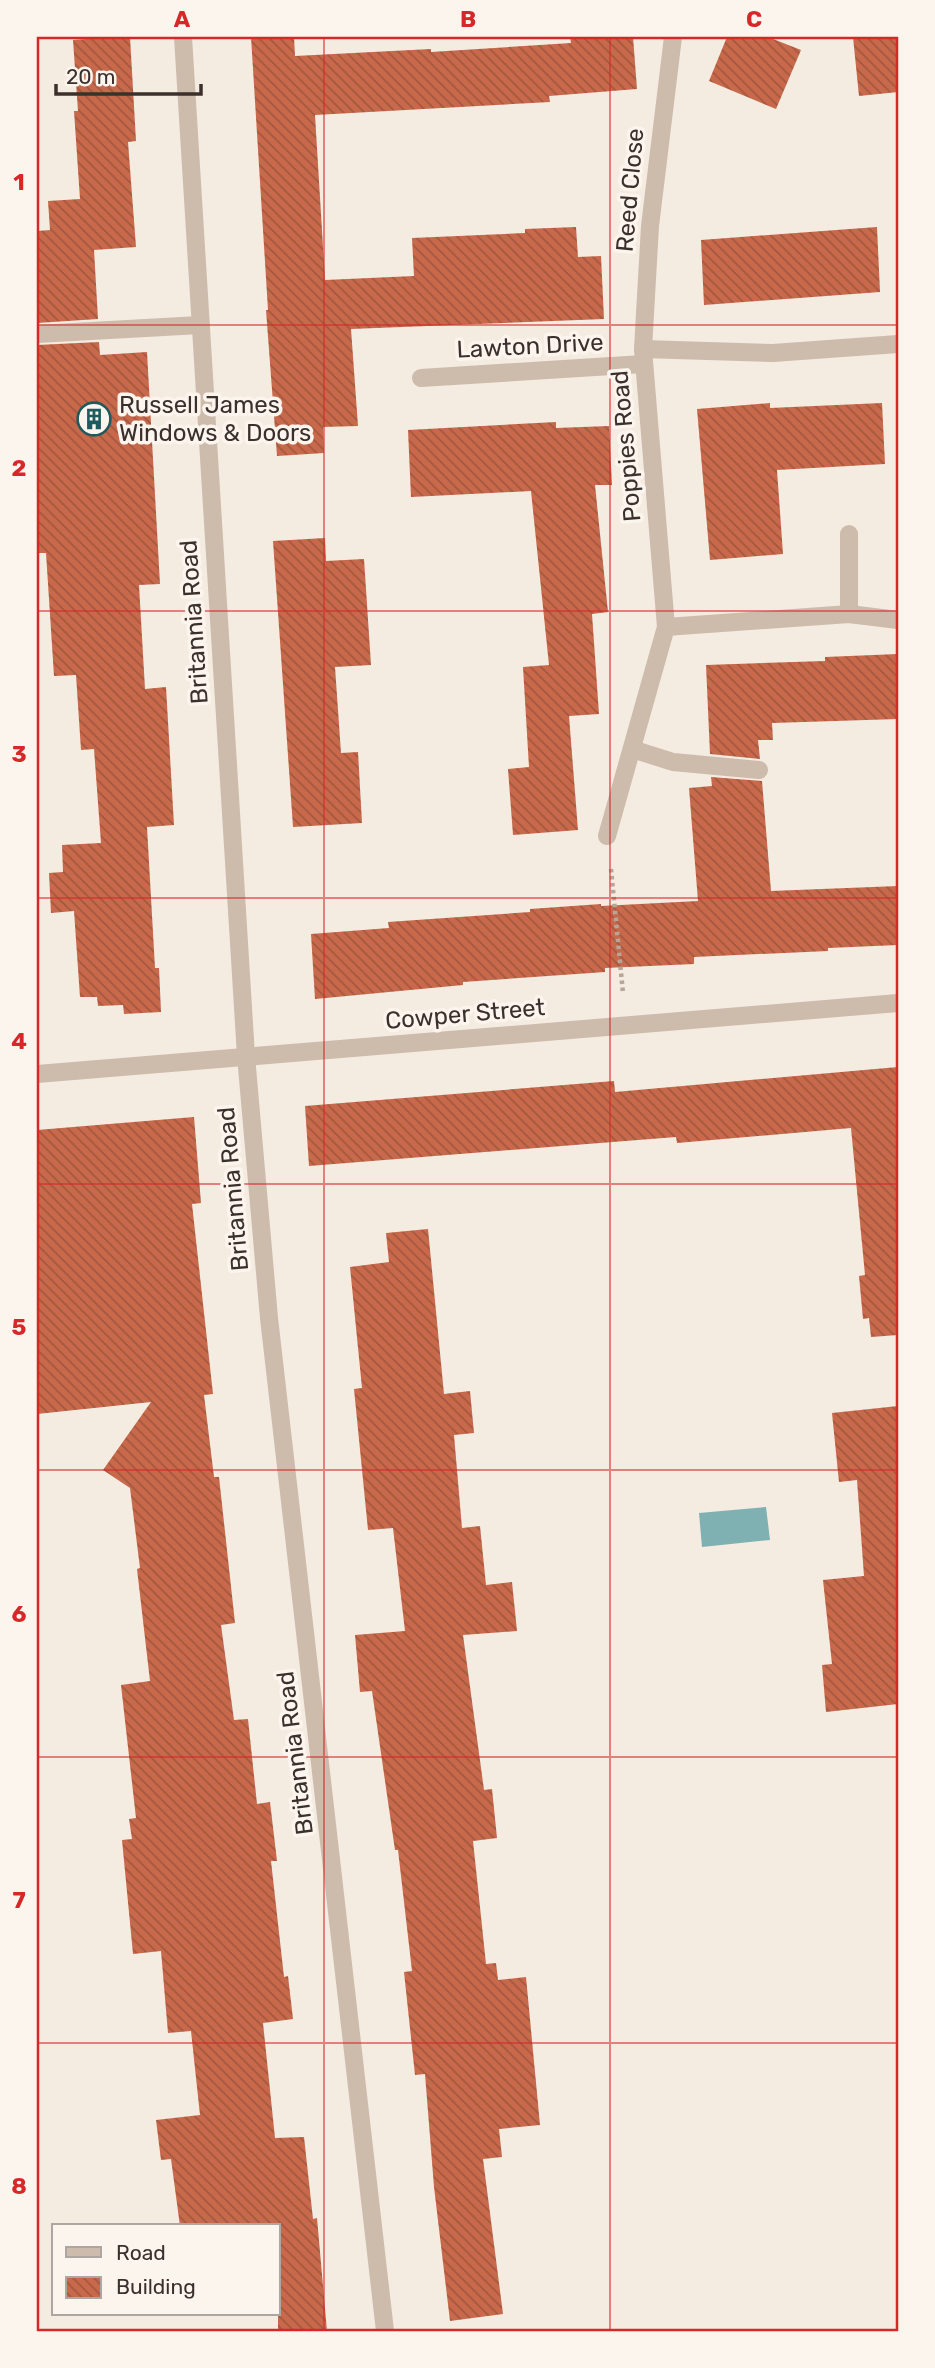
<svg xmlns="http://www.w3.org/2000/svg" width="935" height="2368" font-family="Rubik,sans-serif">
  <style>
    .water { fill: #7fb0b2 }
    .building { fill: url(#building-back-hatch) }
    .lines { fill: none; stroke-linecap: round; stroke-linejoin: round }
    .path { stroke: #b9a596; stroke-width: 4.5; stroke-dasharray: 3.5 3.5; stroke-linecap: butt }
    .minor { stroke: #cdbbac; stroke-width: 18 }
    .grid { fill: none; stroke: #d62828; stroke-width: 2; stroke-opacity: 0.55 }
    .labels { text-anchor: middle; stroke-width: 7; stroke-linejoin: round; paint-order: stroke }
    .street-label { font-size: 24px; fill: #3b302b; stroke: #fbf5ee }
    .poi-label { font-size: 24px; fill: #3b302b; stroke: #fbf5ee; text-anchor: start }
    .neatline { fill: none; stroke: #d62828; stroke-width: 2.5 }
    .grid-label { font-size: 23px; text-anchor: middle; font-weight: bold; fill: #d62828 }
  </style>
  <defs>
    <pattern id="building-back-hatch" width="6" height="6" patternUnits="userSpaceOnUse" patternTransform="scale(1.75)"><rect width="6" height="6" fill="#c8694b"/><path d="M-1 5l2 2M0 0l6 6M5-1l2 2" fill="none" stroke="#a4573f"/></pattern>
  </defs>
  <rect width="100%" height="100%" fill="#f4ebe1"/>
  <polygon class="water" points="766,1507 770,1540 702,1547 699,1513"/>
  <g class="building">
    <polygon points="86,37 130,37 136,141 128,142 136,247 94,250 98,319 37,323 37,231 50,230 48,201 80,199 74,111 78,111 73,40 86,39"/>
    <polygon points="251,37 294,37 295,56 431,49 431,52 571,43 570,37 633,37 637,89 549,96 550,102 315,115 325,280 414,276 412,238 525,233 525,229 576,227 578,257 601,256 604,319 351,329 358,426 323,427 324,453 277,456 266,310 268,310"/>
    <polygon points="727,37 768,37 801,50 776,109 709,81"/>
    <polygon points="853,37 898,37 898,92 859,96"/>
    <polygon points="877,227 880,292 704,305 701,240"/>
    <polygon points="99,342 100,355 147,352 160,584 139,585 145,689 166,687 174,825 147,827 155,968 159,968 161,1012 124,1014 123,1005 98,1006 97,997 80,997 74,911 51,913 49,873 63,872 62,845 101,843 94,749 81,750 76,675 54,676 46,553 37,553 37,345"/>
    <polygon points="770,403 770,408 882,403 885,464 777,470 783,554 710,560 697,409"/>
    <polygon points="556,422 556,428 609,426 612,485 595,485 608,612 592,614 599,714 569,716 578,830 513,835 508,769 529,767 523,667 549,665 531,491 411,497 408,430"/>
    <polygon points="325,538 326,561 364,559 371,665 335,667 341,753 358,752 362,823 293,827 273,541"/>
    <polygon points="898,654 898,719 772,723 773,740 758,740 760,759 710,754 706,665 825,661 825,657"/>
    <polygon points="711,777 762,781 771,891 898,886 898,945 828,948 828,951 694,957 694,964 605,968 605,972 463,982 463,985 315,999 311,934 389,928 388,922 530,912 530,909 601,904 601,906 698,901 689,788 712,786"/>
    <polygon points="898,1067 898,1335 871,1337 869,1318 863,1319 859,1276 865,1275 851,1128 677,1143 676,1137 309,1166 305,1106 614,1081 615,1092"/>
    <polygon points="194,1117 201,1203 192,1204 213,1394 204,1395 214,1477 219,1477 235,1623 221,1625 234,1720 248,1719 257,1804 270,1802 277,1861 271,1861 284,1977 288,1976 293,2019 263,2023 275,2138 304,2137 313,2219 317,2218 327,2331 278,2331 278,2226 180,2226 171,2159 161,2160 156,2120 200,2115 191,2031 168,2033 161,1951 133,1954 122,1840 132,1839 129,1819 136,1818 121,1685 150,1681 137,1569 140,1568 130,1488 103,1470 151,1402 37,1414 37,1130"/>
    <polygon points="428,1229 444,1394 470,1391 474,1433 454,1435 462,1528 480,1526 486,1585 512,1582 517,1631 463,1635 484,1790 492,1789 497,1838 473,1841 486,1964 496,1963 498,1980 526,1977 540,2125 499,2129 502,2157 483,2159 503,2314 450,2321 434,2187 425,2074 415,2075 404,1972 412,1971 398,1850 395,1850 372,1691 360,1692 355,1635 405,1631 393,1528 368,1530 354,1389 362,1388 350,1267 389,1262 386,1233"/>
    <polygon points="898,1406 898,1704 826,1712 822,1665 832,1664 823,1580 864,1576 857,1480 839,1482 832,1413"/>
  </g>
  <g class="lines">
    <polyline class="path" points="611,869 623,993"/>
    <g class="minor">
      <polyline points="183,37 246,1056 269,1318 385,2331"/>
      <polyline points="37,334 200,325"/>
      <polyline points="643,349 773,353 898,344"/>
      <polyline points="421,378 643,364"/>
      <polyline points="849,534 849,614"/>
      <polyline points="666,627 849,614 898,620"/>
      <polyline points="632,749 673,762 759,770"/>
      <polyline points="607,836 666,627 643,349 650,226 673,37"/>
      <polyline points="37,1074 898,1003"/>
    </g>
  </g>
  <path class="grid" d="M324,37V2331M610,37V2331M37,325H898M37,611H898M37,898H898M37,1184H898M37,1470H898M37,1757H898M37,2043H898"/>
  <defs>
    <symbol id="building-ring" viewBox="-11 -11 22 22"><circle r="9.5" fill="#fbf5ee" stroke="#1f5a5e" stroke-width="1.5"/><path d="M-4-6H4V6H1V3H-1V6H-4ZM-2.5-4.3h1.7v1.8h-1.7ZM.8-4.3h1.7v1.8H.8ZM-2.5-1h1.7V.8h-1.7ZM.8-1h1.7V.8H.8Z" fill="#1f5a5e"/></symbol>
  </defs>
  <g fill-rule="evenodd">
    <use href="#building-ring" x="75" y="400" width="38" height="38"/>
  </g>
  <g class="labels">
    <g class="street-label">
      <text transform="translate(630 190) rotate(-85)" y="8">Reed Close</text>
      <text transform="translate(530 346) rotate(-3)" y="8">Lawton Drive</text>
      <text transform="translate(626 446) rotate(-95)" y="8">Poppies Road</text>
      <text transform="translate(194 622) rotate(-94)" y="8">Britannia Road</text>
      <text transform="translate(465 1014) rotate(-5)" y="8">Cowper Street</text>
      <text transform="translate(233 1189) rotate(-95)" y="8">Britannia Road</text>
      <text transform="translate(295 1753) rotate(-97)" y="8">Britannia Road</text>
    </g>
    <g class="poi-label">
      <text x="119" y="413">Russell James<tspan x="119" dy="28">Windows &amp; Doors</tspan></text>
    </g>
  </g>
  <rect width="935" height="2368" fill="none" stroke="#fbf5ee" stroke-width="77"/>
  <rect x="52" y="2224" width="228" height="91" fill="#fbf5ee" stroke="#aea6a0" stroke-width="2"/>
  <rect x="66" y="2247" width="35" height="10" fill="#cdbbac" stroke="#aea6a0" stroke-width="2"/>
  <text x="116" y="2260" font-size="21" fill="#3b302b">Road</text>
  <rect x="66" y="2277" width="35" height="21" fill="url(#building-back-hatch)" stroke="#aea6a0" stroke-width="2"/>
  <text x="116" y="2294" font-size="21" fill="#3b302b">Building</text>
  <path d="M56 84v10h145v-10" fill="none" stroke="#3b302b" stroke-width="3.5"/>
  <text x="66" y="84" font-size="21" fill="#3b302b" stroke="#fbf5ee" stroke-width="5" paint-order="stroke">20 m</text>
  <rect x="38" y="38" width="859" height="2292" class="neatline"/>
  <g class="grid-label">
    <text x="182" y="27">A</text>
    <text x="468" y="27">B</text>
    <text x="754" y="27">C</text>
    <text x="19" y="190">1</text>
    <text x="19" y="476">2</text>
    <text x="19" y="762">3</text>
    <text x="19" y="1049">4</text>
    <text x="19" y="1335">5</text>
    <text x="19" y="1622">6</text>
    <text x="19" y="1908">7</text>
    <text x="19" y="2194">8</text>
  </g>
</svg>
